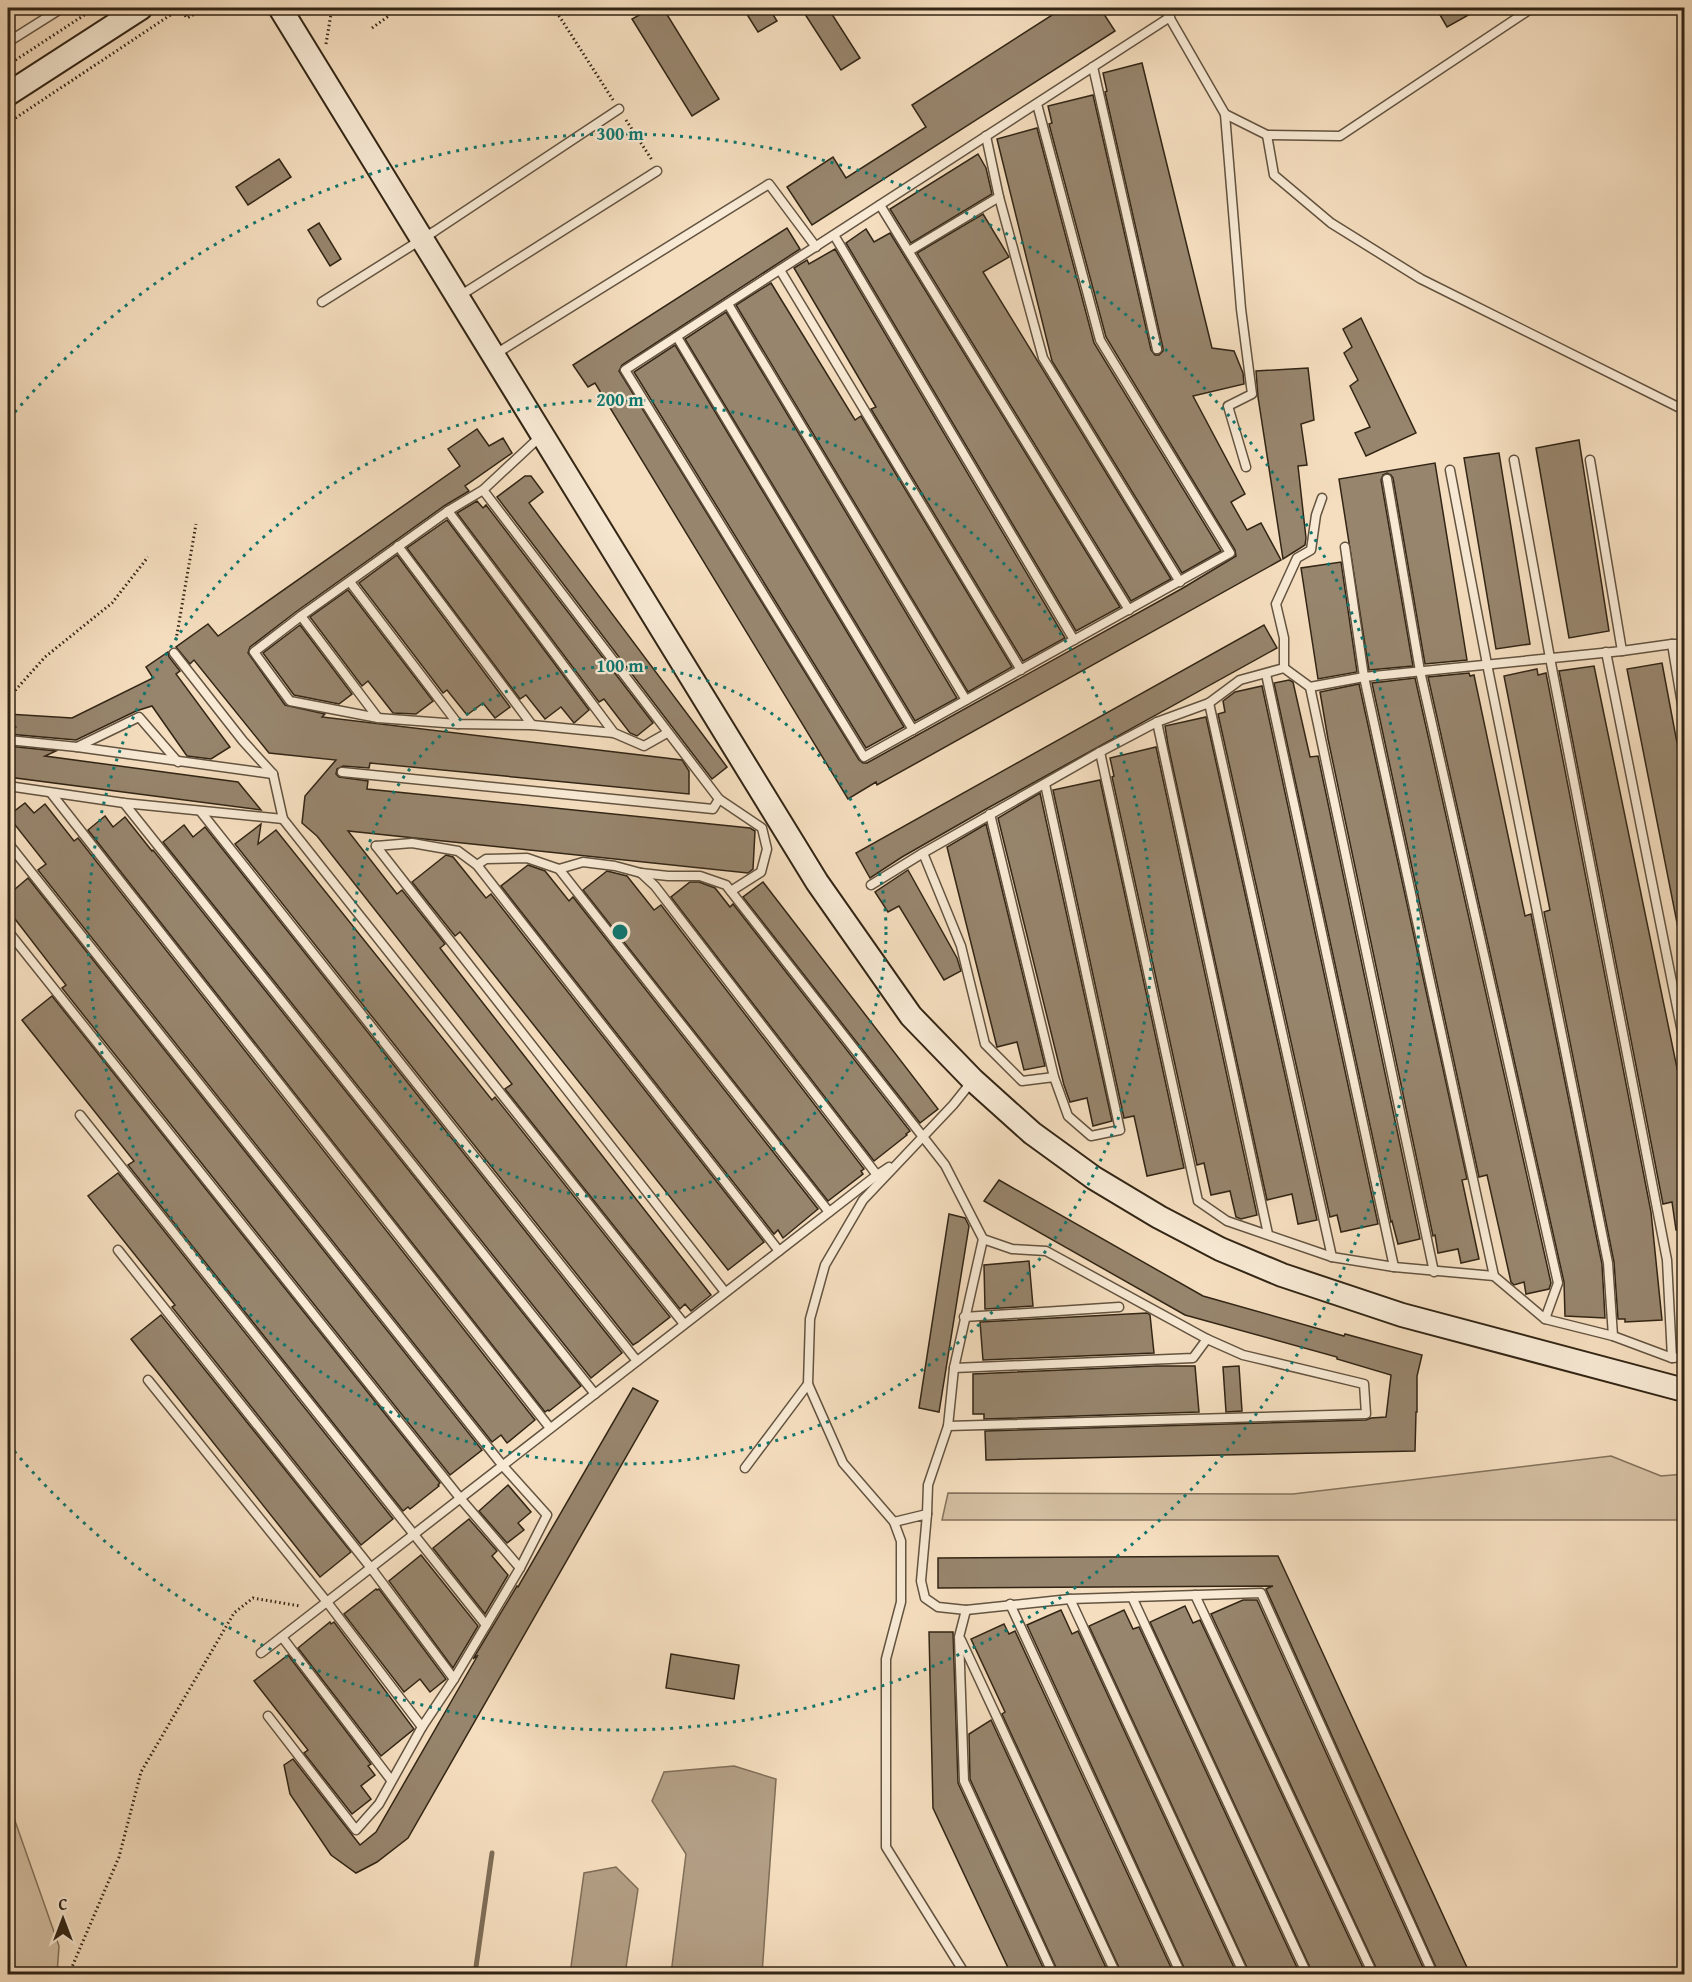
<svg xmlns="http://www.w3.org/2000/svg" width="1692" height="1982" font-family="'Gentium Book Plus',serif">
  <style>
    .green { fill: #d4bfa2; stroke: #83725c; stroke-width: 1.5 }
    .water { fill: #b39f85; stroke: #7f6e58; stroke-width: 1.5 }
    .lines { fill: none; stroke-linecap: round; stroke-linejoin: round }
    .stream { stroke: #7f6e58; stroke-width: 5 }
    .building { fill: #97856d; stroke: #322515; stroke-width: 1.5 }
    .lane-casing { stroke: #635340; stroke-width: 11 }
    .secondary-casing { stroke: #322515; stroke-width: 26 }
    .path { stroke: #322515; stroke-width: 3; stroke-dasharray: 1.5 3; stroke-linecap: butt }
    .lane { stroke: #f8ead5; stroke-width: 8 }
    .secondary { stroke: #f8ead5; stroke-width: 22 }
    .ring { fill: none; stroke: #0f766e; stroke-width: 3; stroke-dasharray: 3 6 }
    .centre { fill: #0f766e; stroke: #f8ead5; stroke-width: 3 }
    .ring-label { font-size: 18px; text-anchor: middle; font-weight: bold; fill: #0f766e; stroke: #f8ead5; stroke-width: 4.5; stroke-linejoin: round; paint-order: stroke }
  </style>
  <rect width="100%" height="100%" fill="#f5debf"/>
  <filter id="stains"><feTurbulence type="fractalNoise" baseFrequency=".00333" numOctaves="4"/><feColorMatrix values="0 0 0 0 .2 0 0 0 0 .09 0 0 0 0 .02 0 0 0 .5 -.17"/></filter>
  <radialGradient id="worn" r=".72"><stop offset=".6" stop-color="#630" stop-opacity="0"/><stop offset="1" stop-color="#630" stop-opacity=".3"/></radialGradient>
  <g class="green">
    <polygon points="1611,1456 1661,1476 1684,1474 1684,1520 942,1520 948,1493 1293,1494"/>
    <polygon points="8,1801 59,1946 57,1974 8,1974"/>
  </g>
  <g class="water">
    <polygon points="734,1766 776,1779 762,1974 671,1974 686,1854 652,1801 664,1772"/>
    <polygon points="616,1867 638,1889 625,1974 570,1974 584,1873"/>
  </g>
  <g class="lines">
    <polyline class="stream" points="475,1974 492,1853"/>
  </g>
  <g class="building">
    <polygon points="652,8 663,8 719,99 692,116 632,19"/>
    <polygon points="743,8 769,8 777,21 758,32"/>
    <polygon points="801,8 828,8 860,58 841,70"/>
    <polygon points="1063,8 1100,8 1115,31 812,225 787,187 833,157 846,178 926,127 912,105"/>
    <polygon points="1436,8 1481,8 1447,27"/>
    <polygon points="1142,63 1212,348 1234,351 1243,373 1244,384 1193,396 1245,494 1231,502 1247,530 1261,523 1281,560 877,785 876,782 848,799 595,383 588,387 573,365 787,228 800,249 622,365 619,371 859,760 863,763 867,763 1183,588 1236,556 1235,550 1106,337 1049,124 1052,123 1048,106 1093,95 1151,350 1155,355 1159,355 1163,351 1163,348 1105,92 1107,91 1103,73"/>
    <polygon points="1037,128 1094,343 1221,551 1182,573 1052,361 997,139"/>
    <polygon points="978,154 986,168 992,194 911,243 890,209"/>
    <polygon points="279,159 291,177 248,205 236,187"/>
    <polygon points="983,214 1009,257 983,272 1171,579 1131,601 917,253"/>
    <polygon points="319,223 341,259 330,266 308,230"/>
    <polygon points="866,229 874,242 890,233 1120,607 1076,631 846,243"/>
    <polygon points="835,249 1065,638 1023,661 871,409 876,407 794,268 807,260 809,264"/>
    <polygon points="771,283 855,420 861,416 1012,667 968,692 736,305"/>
    <polygon points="726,312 957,698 915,721 685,339"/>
    <polygon points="1361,318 1416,433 1366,456 1355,433 1370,427 1350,386 1358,380 1344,353 1352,347 1343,329"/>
    <polygon points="675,345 904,727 866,748 634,372"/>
    <polygon points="1308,368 1314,420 1301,424 1307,465 1298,466 1306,538 1305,545 1283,559 1258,397 1256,371"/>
    <polygon points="477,429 489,446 503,438 512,453 465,486 469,491 444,506 297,611 250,647 248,653 285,705 325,714 322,717 682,760 689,771 689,794 370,763 369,768 343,766 337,769 336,774 339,777 368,781 367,789 750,828 755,831 753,869 748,873 348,831 397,894 402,890 445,944 440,948 711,1295 691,1311 685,1304 680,1309 505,1089 512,1084 317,836 302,823 305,796 336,760 269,753 194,660 190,664 176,647 208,624 218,636 460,466 448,449"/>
    <polygon points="1579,440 1609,631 1569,638 1536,448"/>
    <polygon points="1499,453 1530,644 1496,649 1464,458"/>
    <polygon points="1435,463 1467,660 1425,664 1393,478 1391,475 1387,473 1383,475 1381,480 1413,666 1369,670 1339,479"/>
    <polygon points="525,476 531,476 543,492 529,503 727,767 712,779 497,497"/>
    <polygon points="477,501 483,508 486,505 653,723 637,736 630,733 604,699 599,702 457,513"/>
    <polygon points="447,520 589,710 574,723 561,707 545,719 526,695 520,699 407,548"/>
    <polygon points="397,555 510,707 495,718 483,703 467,715 447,690 443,693 359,583"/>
    <polygon points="1341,562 1357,672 1318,679 1301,568"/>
    <polygon points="348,590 433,701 416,714 393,713 368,681 362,686 310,617"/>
    <polygon points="300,625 352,694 339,704 294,695 263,653"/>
    <polygon points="1264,625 1277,648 986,809 902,857 870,878 856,853"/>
    <polygon points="168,652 169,657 180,671 176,674 230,747 211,759 187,756 152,706 136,711 76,740 8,734 8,714 72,718 153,678 146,667"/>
    <polygon points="1662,663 1684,780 1684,927 1678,928 1627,669"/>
    <polygon points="1594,666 1684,1102 1684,1229 1676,1230 1672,1202 1663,1204 1559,671"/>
    <polygon points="1537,669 1538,675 1546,673 1651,1212 1662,1320 1625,1322 1625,1319 1618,1319 1614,1262 1544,912 1550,910 1504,676"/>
    <polygon points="1469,673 1470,676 1474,675 1525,916 1531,914 1602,1264 1605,1318 1565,1316 1564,1282 1428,677"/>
    <polygon points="1415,678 1551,1283 1549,1289 1526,1294 1524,1282 1514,1285 1511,1282 1487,1175 1479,1177 1372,683"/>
    <polygon points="1289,680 1293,682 1310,757 1318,756 1420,1239 1398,1244 1392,1221 1391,1222 1274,683"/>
    <polygon points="1359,684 1467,1179 1462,1180 1479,1259 1461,1263 1458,1249 1438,1253 1435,1235 1433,1236 1328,739 1320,692"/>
    <polygon points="1262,686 1378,1224 1341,1232 1337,1215 1330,1217 1218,714 1225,712 1223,701 1235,692"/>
    <polygon points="1206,717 1317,1220 1298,1224 1292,1194 1267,1200 1168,745 1165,726"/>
    <polygon points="8,746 56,751 45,756 238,782 261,810 8,777"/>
    <polygon points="1156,747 1257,1215 1241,1219 1236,1217 1230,1191 1211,1195 1204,1163 1197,1165 1112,777 1114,776 1110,758"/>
    <polygon points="1100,780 1184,1168 1147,1176 1134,1116 1124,1118 1053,790"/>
    <polygon points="1040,793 1112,1121 1093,1126 1087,1098 1070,1102 1064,1085 998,818"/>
    <polygon points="25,803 34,813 45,804 74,841 78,838 535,1420 507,1443 501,1435 492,1442 38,870 46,864 8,816"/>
    <polygon points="105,816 113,827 125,817 152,851 153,850 581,1386 549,1411 548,1410 545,1412 88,830"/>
    <polygon points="261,824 258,844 276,830 492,1100 495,1097 670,1317 638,1342 633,1345 235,844"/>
    <polygon points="986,824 1045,1066 1024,1070 1017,1042 997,1047 947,847"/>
    <polygon points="184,825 193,837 205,827 622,1353 591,1378 163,842"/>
    <polygon points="446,855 453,857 486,898 491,894 764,1242 728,1270 460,932 455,936 412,882"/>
    <polygon points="528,865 545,871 569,901 573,897 818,1209 783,1238 778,1230 774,1234 501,886"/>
    <polygon points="908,870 957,958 961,971 944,980 899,906 888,912 875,892"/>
    <polygon points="607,871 627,876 654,910 661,905 864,1169 861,1171 863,1174 828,1201 583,890"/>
    <polygon points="28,878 482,1450 450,1475 62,988 66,985 8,910 8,895"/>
    <polygon points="690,882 699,882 715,888 730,907 733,904 910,1131 906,1134 907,1135 874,1161 671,897"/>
    <polygon points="763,882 938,1109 920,1123 743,897"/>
    <polygon points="52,996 440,1483 438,1485 439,1486 410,1509 408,1507 403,1511 128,1165 134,1161 22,1020"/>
    <polygon points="118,1173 393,1519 361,1545 172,1307 175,1305 88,1196"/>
    <polygon points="999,1180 1203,1296 1344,1336 1345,1334 1422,1355 1417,1376 1417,1412 1416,1412 1415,1451 986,1460 985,1431 1366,1420 1371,1418 1386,1417 1391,1375 1337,1359 1337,1357 1185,1315 984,1201"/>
    <polygon points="949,1214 965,1218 969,1226 939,1412 919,1408"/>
    <polygon points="1029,1261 1033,1306 985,1309 984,1265"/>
    <polygon points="1147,1313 1150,1315 1154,1353 983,1360 980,1322"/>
    <polygon points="161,1315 351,1552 320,1577 131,1339"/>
    <polygon points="1156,1366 1195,1366 1199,1412 984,1419 984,1414 973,1414 973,1374"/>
    <polygon points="1239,1366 1242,1411 1226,1412 1223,1367"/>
    <polygon points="633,1388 658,1401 408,1838 377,1862 356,1873 331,1855 290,1794 284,1765 293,1759 360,1845 376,1832 478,1655 473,1659 517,1586 518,1587"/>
    <polygon points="508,1485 531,1512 518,1523 524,1530 507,1543 479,1511"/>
    <polygon points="469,1519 497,1551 492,1556 508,1575 485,1614 433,1548"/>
    <polygon points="421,1555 478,1626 453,1668 389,1581"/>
    <polygon points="1278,1556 1292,1586 1470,1974 1439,1974 1266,1589 1273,1586 938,1588 938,1558"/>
    <polygon points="376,1589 377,1590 379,1589 446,1679 430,1692 420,1679 404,1692 344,1614"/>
    <polygon points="1243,1600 1257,1600 1426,1974 1379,1974 1211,1614"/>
    <polygon points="1185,1606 1193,1623 1200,1620 1366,1974 1313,1974 1150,1622"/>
    <polygon points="1061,1610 1072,1634 1078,1631 1237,1974 1187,1974 1027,1625"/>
    <polygon points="1124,1610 1133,1629 1139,1627 1300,1974 1250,1974 1089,1626"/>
    <polygon points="330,1622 331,1624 334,1622 414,1729 381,1756 298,1648"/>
    <polygon points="1004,1624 1009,1634 1015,1631 1174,1974 1122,1974 1002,1714 1005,1712 971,1639"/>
    <polygon points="929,1632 953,1632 958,1783 1046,1974 1011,1974 933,1808"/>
    <polygon points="671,1654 739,1665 734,1699 666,1688"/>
    <polygon points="288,1655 371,1764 368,1766 375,1775 361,1786 371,1799 352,1814 304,1753 308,1750 254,1681"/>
    <polygon points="991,1720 1109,1974 1059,1974 970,1779 969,1734"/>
  </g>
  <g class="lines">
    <defs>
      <g id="lane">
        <polyline points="1164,8 1225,114 1267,135 1340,136 1532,8"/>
        <polyline points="8,42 62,8"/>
        <polyline points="1093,67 1157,349"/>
        <polyline points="1037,104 1100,340 1230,553 864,757 625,370 1170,17"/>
        <polyline points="1225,114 1241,309 1252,394 1228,406 1246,467"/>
        <polyline points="1267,135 1274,175 1331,223 1421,279 1684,410"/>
        <polyline points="986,136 999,197 1043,358 1180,582"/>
        <polyline points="880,205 1129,610"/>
        <polyline points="834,235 1074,640"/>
        <polyline points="909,251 999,197"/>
        <polyline points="780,270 1021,670"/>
        <polyline points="458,297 657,171"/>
        <polyline points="322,302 435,231 619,109"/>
        <polyline points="728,304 966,700"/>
        <polyline points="677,337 913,730"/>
        <polyline points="494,355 769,184 816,247"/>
        <polyline points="542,435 483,490 448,511 301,616 254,652 290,701 378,718 458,724 532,725 614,733 644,746 667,733"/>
        <polyline points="1514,460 1550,658 1667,1260 1672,1358"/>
        <polyline points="1450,470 1487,664 1608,1263 1613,1336"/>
        <polyline points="1387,479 1420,671 1558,1283 1545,1319"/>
        <polyline points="448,511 614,733"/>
        <polyline points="398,546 532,725"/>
        <polyline points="1345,547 1364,677 1494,1276"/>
        <polyline points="350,582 458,724"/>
        <polyline points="301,616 378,718"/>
        <polyline points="1672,644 1684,716"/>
        <polyline points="1622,651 1672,644 1684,644"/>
        <polyline points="1606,652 1684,1042"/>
        <polyline points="174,653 243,741 273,774 283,819 684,1324"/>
        <polyline points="1284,668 1284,638 1276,604 1297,558 1311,550 1316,515 1322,498"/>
        <polyline points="1266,674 1394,1267"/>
        <polyline points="1310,687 1434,1272"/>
        <polyline points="1209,703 1332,1257"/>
        <polyline points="1157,722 1268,1234"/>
        <polyline points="8,740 77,747 273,774"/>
        <polyline points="77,747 139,717 178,762"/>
        <polyline points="1100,752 1198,1201 1227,1221 1332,1257 1394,1267 1494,1276 1545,1319 1613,1336 1672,1358 1684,1357"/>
        <polyline points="342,772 713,809 719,799 483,490"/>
        <polyline points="8,786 124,803 283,819"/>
        <polyline points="51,793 550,1428"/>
        <polyline points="719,799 762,828 767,849 761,872 731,891"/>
        <polyline points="124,803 595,1394"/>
        <polyline points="201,812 637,1361"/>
        <polyline points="990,814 1054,1077"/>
        <polyline points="8,843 503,1466 547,1515 520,1568 454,1679 422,1727 379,1804 356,1830 268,1716"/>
        <polyline points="376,846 412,843 458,851 477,865 779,1251"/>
        <polyline points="376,846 725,1292"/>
        <polyline points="923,853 961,946 985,1044 1022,1081 1054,1077 1068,1116 1091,1136 1120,1130 1045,784"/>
        <polyline points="477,865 486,859 527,858 559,869 829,1212"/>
        <polyline points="559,869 583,862 615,866 641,873 655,886 877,1175"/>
        <polyline points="641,873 668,876 700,876 726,885 945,1165 983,1239 954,1368 948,1426 928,1485 927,1514"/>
        <polyline points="871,885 923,853 1100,752 1157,722 1209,703 1240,680 1284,668 1310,687 1364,677 1622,651 1590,460"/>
        <polyline points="11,935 460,1498 520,1568"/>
        <polyline points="80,1115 486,1625"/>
        <polyline points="118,1250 371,1568 454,1679"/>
        <polyline points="964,1317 1119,1307"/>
        <polyline points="954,1368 1193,1358 1207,1339"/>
        <polyline points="148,1380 327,1602 422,1727"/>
        <polyline points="948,1426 1366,1414 1364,1384 1243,1355 1207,1339 1046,1251 1012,1249 983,1239"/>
        <polyline points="745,1468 808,1384"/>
        <polyline points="894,1522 927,1514 921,1581 925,1598 938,1607 966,1610 1070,1599 1261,1593 1433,1974"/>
        <polyline points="1195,1595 1373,1974"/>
        <polyline points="1132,1597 1307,1974"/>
        <polyline points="1070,1599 1244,1974"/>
        <polyline points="1010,1604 1181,1974"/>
        <polyline points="966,1610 959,1637 964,1781 1053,1974"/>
        <polyline points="282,1637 391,1780"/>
        <polyline points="961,1640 1116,1974"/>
        <polyline points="261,1653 877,1175 889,1167"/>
        <polyline points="965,1974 886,1847 886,1659 901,1602 901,1541 894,1522 843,1463 808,1384 810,1319 825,1265 863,1200 953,1105 973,1080"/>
      </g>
      <g id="secondary">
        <polyline points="280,8 817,882 911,1016 973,1080 1032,1133 1094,1178 1159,1217 1220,1249 1282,1275 1402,1315 1684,1390"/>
        <polyline points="8,94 141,8"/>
      </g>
    </defs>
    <use href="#lane" class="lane-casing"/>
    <use href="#secondary" class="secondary-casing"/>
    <g class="path">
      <polyline points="180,8 187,18 206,8"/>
      <polyline points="554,8 613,100"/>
      <polyline points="372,28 390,15 386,8"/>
      <polyline points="326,44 332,8"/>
      <polyline points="8,65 95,8"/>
      <polyline points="626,120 652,160"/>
      <polyline points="8,123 181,8"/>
      <polyline points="176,640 196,524"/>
      <polyline points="8,711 11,695 45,657 112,603 148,557"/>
      <polyline points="8,715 15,725 15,729"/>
      <polyline points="69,1974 119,1857 141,1772 234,1613 253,1598 300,1606"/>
    </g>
    <use href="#lane" class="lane"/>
    <use href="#secondary" class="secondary"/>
  </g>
  <g class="ring">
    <circle cx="620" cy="932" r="266"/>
    <circle cx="620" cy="932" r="532"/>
    <path d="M9 419A798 798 0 1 1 9 1445"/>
  </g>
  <circle cx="620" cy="932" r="9" class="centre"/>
  <g class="ring-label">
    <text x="620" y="140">300 m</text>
    <text x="620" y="406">200 m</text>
    <text x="620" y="672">100 m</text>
  </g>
  <rect width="1692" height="1982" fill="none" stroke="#f5debf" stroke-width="30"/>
  <rect x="9" y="9" width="1674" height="1964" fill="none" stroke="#322515" stroke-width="3"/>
  <rect x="15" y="15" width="1662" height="1952" fill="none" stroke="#322515" stroke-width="1.5"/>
  <g transform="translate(63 1919)" stroke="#f8ead5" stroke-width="4.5" paint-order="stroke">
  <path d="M0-4.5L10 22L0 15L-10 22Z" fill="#322515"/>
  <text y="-9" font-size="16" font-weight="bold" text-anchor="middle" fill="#322515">С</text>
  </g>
  <rect width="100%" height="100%" filter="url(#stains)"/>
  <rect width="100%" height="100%" fill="url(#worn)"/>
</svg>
